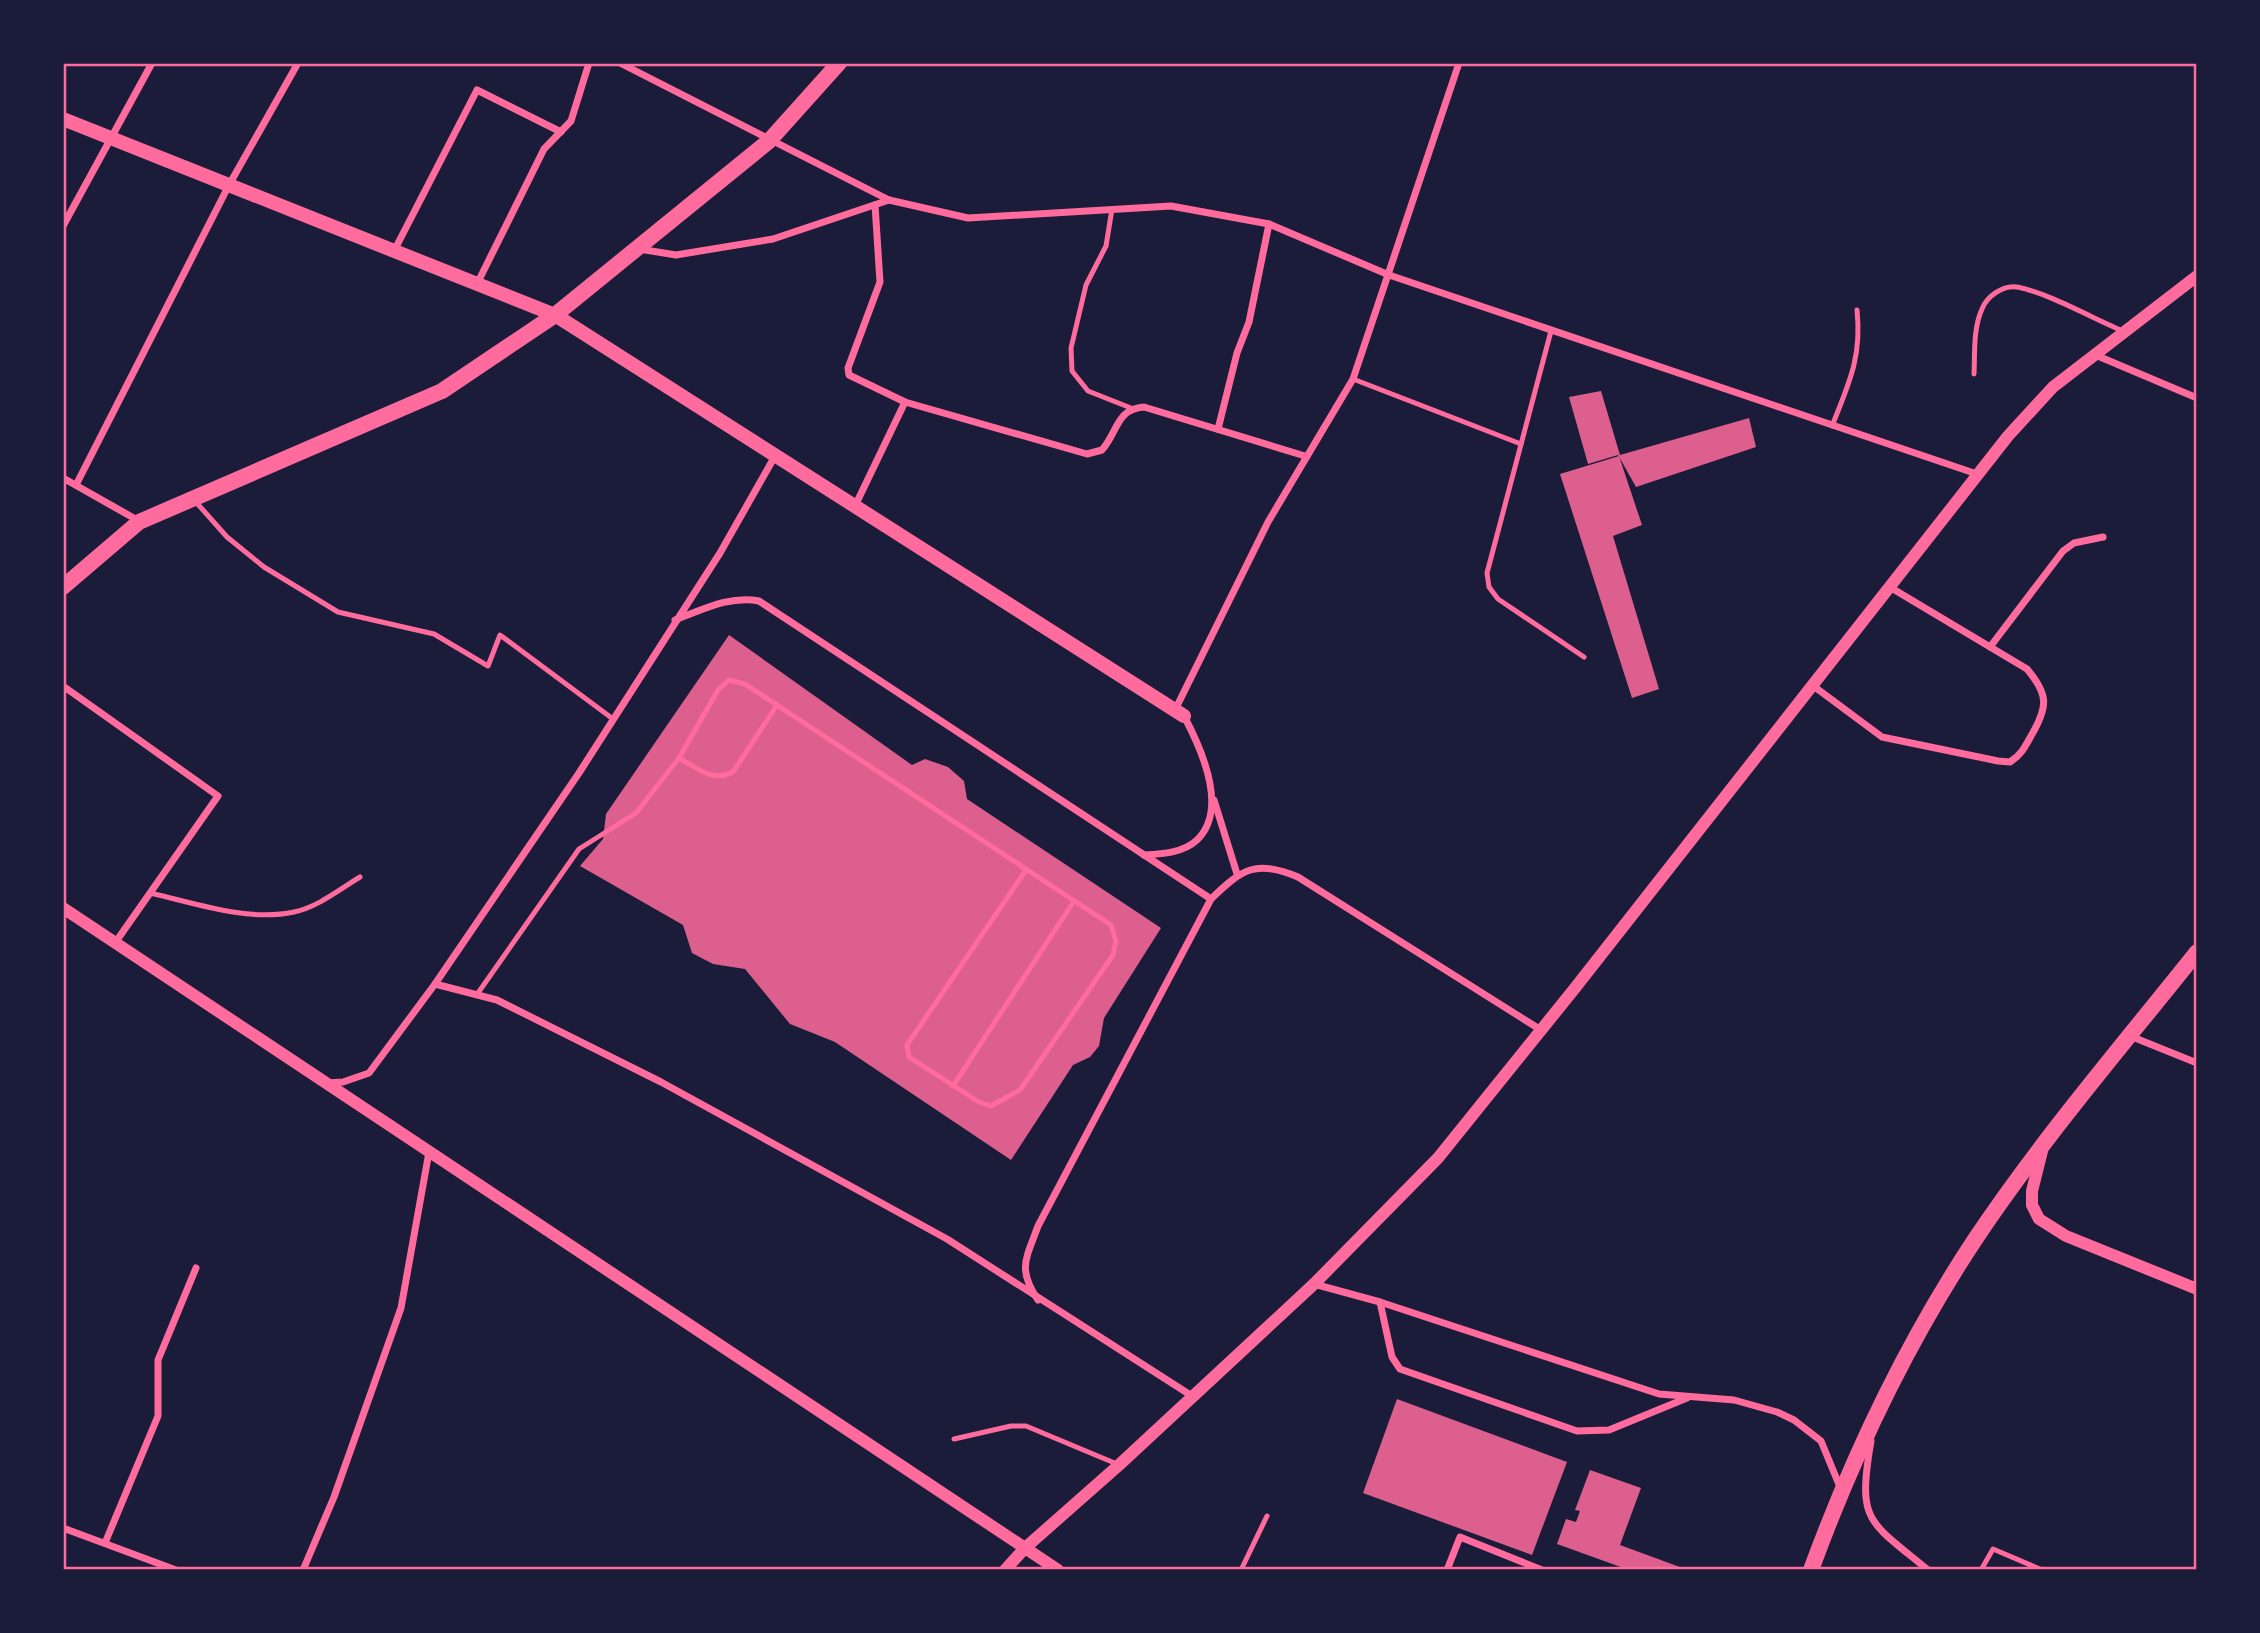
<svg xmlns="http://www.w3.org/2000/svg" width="2260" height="1633" font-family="Ubuntu,sans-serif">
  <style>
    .building { fill: #dd5f8e }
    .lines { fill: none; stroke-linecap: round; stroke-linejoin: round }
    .service { stroke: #ff6b9d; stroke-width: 5 }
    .minor { stroke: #ff6b9d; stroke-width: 7 }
    .tertiary { stroke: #ff6b9d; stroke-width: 12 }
    .secondary { stroke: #ff6b9d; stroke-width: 14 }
    .primary { stroke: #ff6b9d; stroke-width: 16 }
    .neatline { fill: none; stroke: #ff6b9d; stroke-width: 2.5 }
  </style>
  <rect width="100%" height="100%" fill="#1b1b3a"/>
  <g class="building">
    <polygon points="1601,391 1620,455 1749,418 1756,447 1636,487 1618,455 1588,464 1569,397"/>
    <polygon points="1619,456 1642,525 1613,536 1659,689 1632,698 1560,474"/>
    <polygon points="729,635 912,765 925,759 948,767 964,781 967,799 1161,928 1104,1018 1099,1046 1090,1057 1073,1065 1011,1160 835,1042 790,1024 745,969 713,964 692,953 683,925 580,866 603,839 606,814"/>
    <polygon points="1397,1399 1567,1462 1532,1555 1363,1493"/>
    <polygon points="1590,1470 1641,1488 1620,1545 1688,1570 1629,1570 1557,1544 1566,1519 1576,1522 1580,1511 1575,1510"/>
  </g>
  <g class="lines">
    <g class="service">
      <polyline points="1112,209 1106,246 1086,285 1071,348 1072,371 1088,391 1131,408"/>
      <polyline points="1551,331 1487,573 1489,587 1498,599 1584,657"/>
      <path d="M1974,374C1975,352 1973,329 1982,309C1987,296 2003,285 2017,287C2046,292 2094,319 2123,331"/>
      <polyline points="1353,379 1521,444"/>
      <path d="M1832,426C1849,383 1862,357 1857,310"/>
      <polyline points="195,501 227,537 264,567 338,612 434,634 488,666 500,635 613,719"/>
      <path d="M679,758C697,768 713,783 733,772L777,705"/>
      <path d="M150,893C195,903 247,922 294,912C318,907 340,889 360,877"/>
      <polyline points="478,993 579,849 636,813 679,758 718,690 729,680 745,684 1111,925 1116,941 1113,955 1020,1090 991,1106 979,1102 909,1057 907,1045 1026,870"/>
      <polyline points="953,1086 1074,901"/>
      <polyline points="954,1439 1011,1426 1026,1426 1117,1464"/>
      <polyline points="1241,1570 1267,1516"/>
      <polyline points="1981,1570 1993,1549 2042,1570"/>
    </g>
    <g class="minor">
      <polyline points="620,63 889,200 968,218 1171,206 1269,224 1389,275 1977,474"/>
      <path d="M875,205L880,282L848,368L849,375L905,402L1087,454L1102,450C1118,432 1116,409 1144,407L1305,456"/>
      <polyline points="63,226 152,63"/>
      <polyline points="639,249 676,255 773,239 889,200"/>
      <polyline points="394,251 477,90 561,132"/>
      <polyline points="477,284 544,149 571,121 589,63"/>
      <polyline points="2093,354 2197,398"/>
      <polyline points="1218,429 1237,353 1249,322 1269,224"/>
      <polyline points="63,478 139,521"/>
      <polyline points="76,485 229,185 298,63"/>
      <polyline points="855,506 905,402"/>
      <path d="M675,620C702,610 730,595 759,601L1211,899L1038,1226C1026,1259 1017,1269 1038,1300"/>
      <polyline points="1990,647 2063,551 2074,543 2103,537"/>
      <path d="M1812,685L1882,737L1998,761L2010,762C2021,755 2025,747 2031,736C2048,707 2049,695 2027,669L1888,586"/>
      <polyline points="63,686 218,796 115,943"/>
      <polyline points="1175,710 1268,522 1353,379 1459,63"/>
      <polyline points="1214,800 1237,874"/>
      <path d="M1144,855C1162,854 1183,853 1197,840C1229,809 1201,748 1184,716"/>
      <path d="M1211,899C1242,869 1256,859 1298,877L1541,1030"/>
      <polyline points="435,984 497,1000 661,1082 947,1239 1192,1396"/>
      <polyline points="2130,1036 2197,1063"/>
      <polyline points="327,1083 343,1082 369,1073 435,984 579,773 720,553 775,456"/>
      <polyline points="1314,1284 1380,1302 1659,1394 1734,1400 1777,1412 1794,1420 1821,1441 1840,1487"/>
      <polyline points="1380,1302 1392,1357 1400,1369 1577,1431 1609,1430 1687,1398"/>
      <path d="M1871,1441C1857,1523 1868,1520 1928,1570"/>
      <polyline points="63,1528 176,1570"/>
      <polyline points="105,1543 158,1416 158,1360 196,1268"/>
      <polyline points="303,1570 334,1497 401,1308 429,1152"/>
      <polyline points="1447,1570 1460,1537 1542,1570"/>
    </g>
    <g class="tertiary">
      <polyline points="63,908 1058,1570"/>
      <polyline points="2043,1147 2032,1191 2032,1205 2039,1219 2066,1236 2197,1289"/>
      <polyline points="1005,1570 1025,1548 1119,1465 1314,1284 1438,1158 1575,988 2008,436 2053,387 2197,276"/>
    </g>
    <polyline class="secondary" points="63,119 555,315 1184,716"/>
    <g class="primary">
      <polyline points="63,587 139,522 442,391 555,315 769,141 839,63"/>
      <path d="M1811,1570C1854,1453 1907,1342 1976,1238C2043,1138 2122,1046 2197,952"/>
    </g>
  </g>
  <rect width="2260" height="1633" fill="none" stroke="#1b1b3a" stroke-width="130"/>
  <rect x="65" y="65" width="2130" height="1503" class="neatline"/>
</svg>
